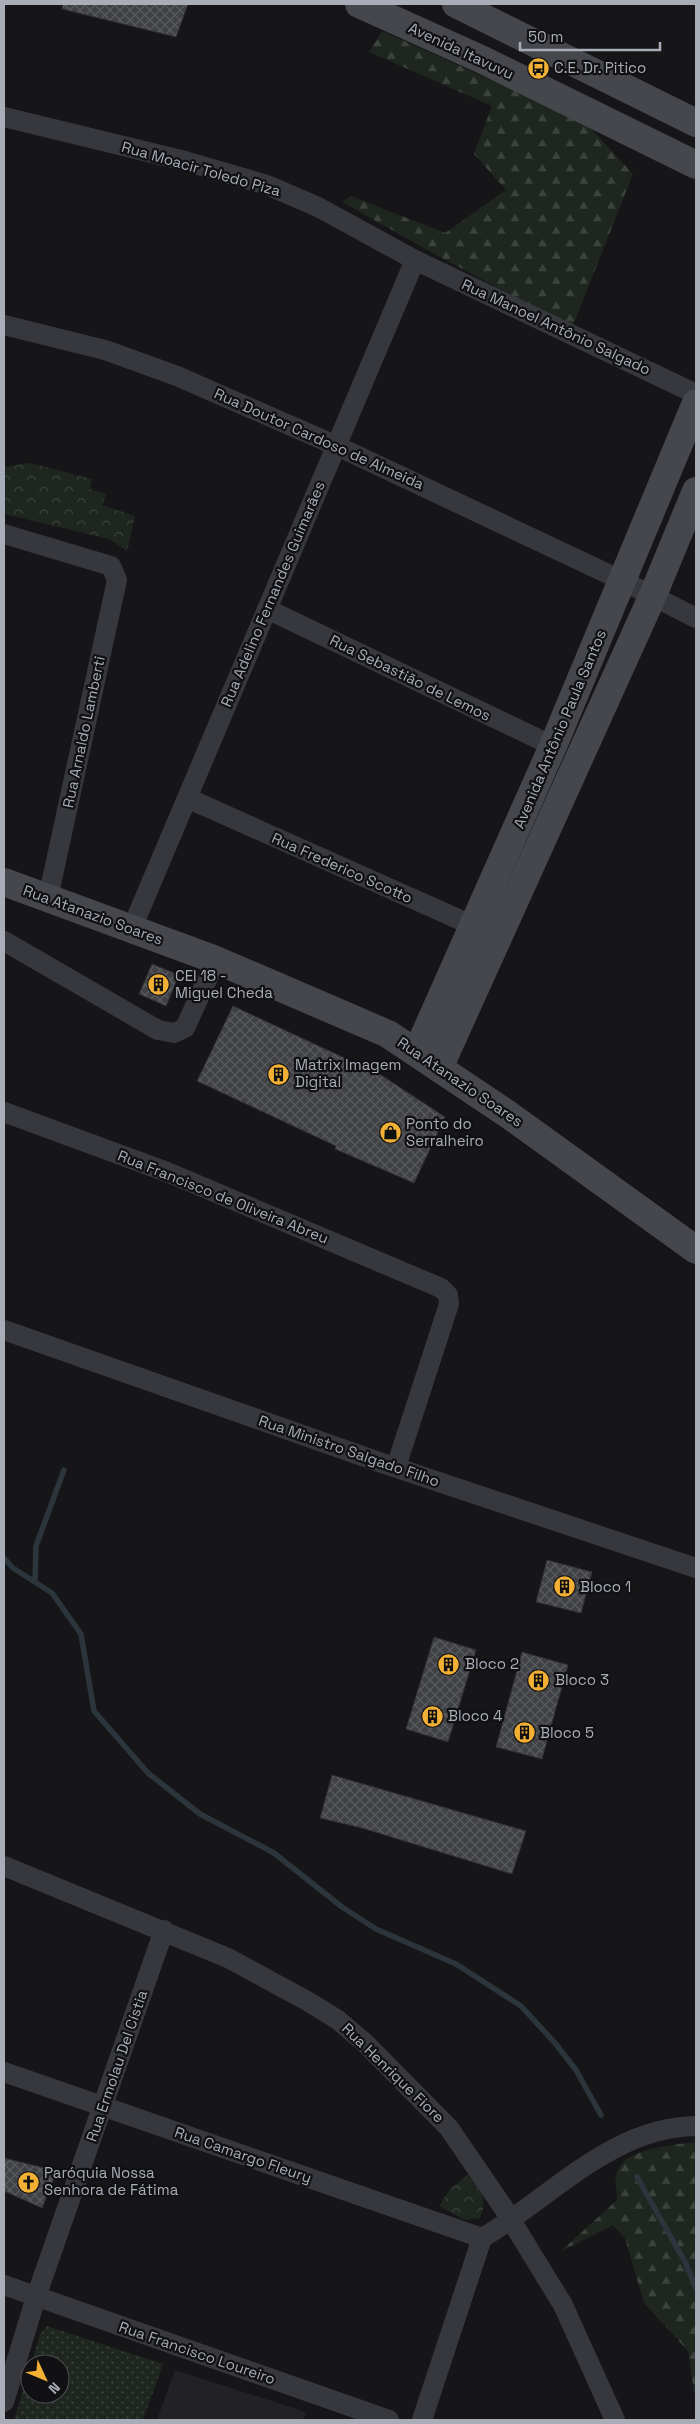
<svg xmlns="http://www.w3.org/2000/svg" width="700" height="2424" font-family="'Space Grotesk',sans-serif">
  <style>
    .built { fill: #222225 }
    .grass { fill: url(#grass-dots) }
    .forest { fill: url(#forest-firs) }
    .park { fill: url(#park-crowns) }
    .lines { fill: none; stroke-linecap: round; stroke-linejoin: round }
    .stream { stroke: #2c353c; stroke-width: 5.5 }
    .building { fill: url(#building-cross-hatch); stroke: #303034 }
    .street { stroke: #37383d; stroke-width: 20 }
    .secondary { stroke: #45474d; stroke-width: 28 }
    .labels { text-anchor: middle; stroke-width: 4.5; stroke-linejoin: round; paint-order: stroke }
    .street-label { font-size: 15px; fill: #a8adb8; stroke: #111113 }
    .poi-label { font-size: 15px; fill: #a8adb8; stroke: #111113; text-anchor: start }
  </style>
  <defs>
    <pattern id="grass-dots" width="8" height="8" patternUnits="userSpaceOnUse" patternTransform="scale(1.25)"><rect width="8" height="8" fill="#1e261f"/><path d="M2 2h.1M6 6h.1" fill="none" stroke="#3c433d" stroke-width="1.8" stroke-linecap="round"/></pattern>
    <pattern id="forest-firs" width="22" height="20" patternUnits="userSpaceOnUse" patternTransform="scale(1.25)"><rect width="22" height="20" fill="#1e261f"/><path d="M5 1l3.5 6h-7zM16 11l3.5 6h-7z" fill="#3c433d"/></pattern>
    <pattern id="park-crowns" width="20" height="18" patternUnits="userSpaceOnUse" patternTransform="scale(1.25)"><rect width="20" height="18" fill="#1e261f"/><path d="M2 6a3 3 0 1 1 6 0M12 15a3 3 0 1 1 6 0" fill="none" stroke="#3c433d"/></pattern>
    <pattern id="building-cross-hatch" width="8" height="8" patternUnits="userSpaceOnUse" patternTransform="scale(1.25)"><rect width="8" height="8" fill="#404145"/><path d="M0 0l8 8M0 8l8-8" fill="none" stroke="#595a5e"/></pattern>
  </defs>
  <rect width="100%" height="100%" fill="#161618"/>
  <polygon class="built" points="175,2370 306,2412 303,2420 157,2420"/>
  <polygon class="grass" points="47,2326 163,2364 143,2420 14,2420 30,2368 30,2394 60,2394 60,2364 31,2364 40,2334"/>
  <g class="forest">
    <polygon points="382,31 585,122 633,174 572,328 429,251 342,202 351,196 445,233 506,190 474,154 492,106 369,52"/>
    <path d="M695,2142L696,2145V2405L688,2351L644,2303L625,2238L613,2225L560,2252L617,2200C617,2192 614,2179 617,2172C624,2148 674,2145 695,2142Z"/>
  </g>
  <g class="park">
    <polygon points="30,463 92,479 90,489 106,494 102,505 135,516 127,551 109,539 4,514 4,467"/>
    <path d="M468,2175C480,2190 489,2198 480,2218L465,2220L439,2206L450,2189Z"/>
  </g>
  <g class="lines">
    <g class="stream">
      <polyline points="4,1558 13,1568 52,1593 81,1634 94,1711 148,1773 200,1814 274,1853 342,1907 376,1929 456,1964 521,2006 555,2043 576,2070 601,2115"/>
      <polyline points="35,1582 36,1546 64,1470"/>
      <polyline points="637,2177 685,2262 696,2288"/>
    </g>
  </g>
  <g class="building">
    <polygon points="63,4 188,4 176,37 62,9"/>
    <polygon points="152,964 179,975 166,1006 139,994"/>
    <polygon points="233,1006 381,1075 445,1117 414,1183 335,1149 336,1146 197,1081"/>
    <polygon points="547,1560 592,1572 581,1613 536,1602"/>
    <polygon points="434,1637 476,1650 448,1742 406,1729"/>
    <polygon points="522,1652 568,1665 542,1759 496,1747"/>
    <polygon points="332,1775 526,1831 512,1874 362,1828 320,1818"/>
    <polygon points="4,2158 57,2171 42,2208 4,2191"/>
  </g>
  <g class="lines">
    <g class="street">
      <polyline points="4,117 185,161 267,185 318,207 415,260 696,394"/>
      <polyline points="4,325 105,350 177,376 337,446 623,581 696,618"/>
      <polyline points="4,534 111,566 117,580 48,898"/>
      <polyline points="267,609 553,746"/>
      <polyline points="187,798 485,931"/>
      <polyline points="132,928 415,260"/>
      <polyline points="4,941 158,1030 174,1033 185,1028 216,960"/>
      <polyline points="4,1112 167,1172 441,1288 448,1295 449,1304 396,1467"/>
      <polyline points="4,1330 382,1463 696,1568"/>
      <polyline points="4,1866 228,1958 309,2002 338,2020 365,2043 449,2128 503,2207 563,2305 615,2420"/>
      <polyline points="4,2072 482,2238"/>
      <polyline points="4,2285 389,2420"/>
      <polyline points="4,2402 36,2297 164,1930"/>
      <path d="M422,2420L482,2238C551,2198 611,2127 696,2126"/>
    </g>
    <g class="secondary">
      <polyline points="359,4 483,60 696,165"/>
      <polyline points="456,4 696,123"/>
      <polyline points="4,882 216,960 388,1034 509,1115 696,1250"/>
      <polyline points="417,1052 553,746 696,403"/>
      <polyline points="439,1068 653,595 696,491"/>
    </g>
  </g>
  <defs>
    <symbol id="bus-disc" viewBox="-11 -11 22 22"><circle r="9.5" fill="#f2b134" stroke="#111113"/><path d="M-5-6H5V4H4V6H2V4H-2V6H-4V4H-5ZM-3.5-4V0h7V-4ZM-3.5 1.2v1.5H-2V1.2ZM2 1.2v1.5H3.5V1.2Z" fill="#111"/></symbol>
    <symbol id="building-disc" viewBox="-11 -11 22 22"><circle r="9.5" fill="#f2b134" stroke="#111113"/><path d="M-4-6H4V6H1V3H-1V6H-4ZM-2.5-4.3h1.7v1.8h-1.7ZM.8-4.3h1.7v1.8H.8ZM-2.5-1h1.7V.8h-1.7ZM.8-1h1.7V.8H.8Z" fill="#111"/></symbol>
    <symbol id="shop-disc" viewBox="-11 -11 22 22"><circle r="9.5" fill="#f2b134" stroke="#111113"/><path d="M-5-2.5h2.3a2.7 3.5 0 0 1 5.4 0H5L5.5 6h-11ZM-1.5-2.5h3a1.5 2.3 0 0 0-3 0Z" fill="#111"/></symbol>
    <symbol id="church-disc" viewBox="-11 -11 22 22"><circle r="9.5" fill="#f2b134" stroke="#111113"/><path d="M-1.2-6h2.4v3.5h3.3v2.4h-3.3V6h-2.4V-.1h-3.3v-2.4h3.3Z" fill="#111"/></symbol>
  </defs>
  <g fill-rule="evenodd">
    <use href="#bus-disc" x="526" y="56" width="25" height="25"/>
    <use href="#building-disc" x="146" y="972" width="25" height="25"/>
    <use href="#building-disc" x="266" y="1062" width="25" height="25"/>
    <use href="#shop-disc" x="378" y="1120" width="25" height="25"/>
    <use href="#building-disc" x="552" y="1574" width="25" height="25"/>
    <use href="#building-disc" x="436" y="1652" width="25" height="25"/>
    <use href="#building-disc" x="526" y="1668" width="25" height="25"/>
    <use href="#building-disc" x="420" y="1704" width="25" height="25"/>
    <use href="#building-disc" x="512" y="1720" width="25" height="25"/>
    <use href="#church-disc" x="16" y="2170" width="25" height="25"/>
  </g>
  <g class="labels">
    <g class="street-label">
      <text transform="translate(461 51) rotate(25)" y="5">Avenida Itavuvu</text>
      <text transform="translate(201 169) rotate(16)" y="5">Rua Moacir Toledo Piza</text>
      <text transform="translate(556 327) rotate(25)" y="5">Rua Manoel Antônio Salgado</text>
      <text transform="translate(319 439) rotate(24)" y="5">Rua Doutor Cardoso de Almeida</text>
      <text transform="translate(273 594) rotate(-67)" y="5">Rua Adelino Fernandes Guimarães</text>
      <text transform="translate(410 678) rotate(26)" y="5">Rua Sebastião de Lemos</text>
      <text transform="translate(560 729) rotate(-67)" y="5">Avenida Antônio Paula Santos</text>
      <text transform="translate(84 732) rotate(-78)" y="5">Rua Arnaldo Lamberti</text>
      <text transform="translate(342 868) rotate(24)" y="5">Rua Frederico Scotto</text>
      <text transform="translate(93 915) rotate(20)" y="5">Rua Atanazio Soares</text>
      <text transform="translate(460 1082) rotate(34)" y="5">Rua Atanazio Soares</text>
      <text transform="translate(223 1197) rotate(22)" y="5">Rua Francisco de Oliveira Abreu</text>
      <text transform="translate(349 1451) rotate(19)" y="5">Rua Ministro Salgado Filho</text>
      <text transform="translate(117 2066) rotate(-71)" y="5">Rua Ermolau Del Cístia</text>
      <text transform="translate(393 2073) rotate(44)" y="5">Rua Henrique Fiore</text>
      <text transform="translate(243 2155) rotate(19)" y="5">Rua Camargo Fleury</text>
      <text transform="translate(197 2353) rotate(19)" y="5">Rua Francisco Loureiro</text>
    </g>
    <g class="poi-label">
      <text x="554" y="73">C.E. Dr. Pitico</text>
      <text x="175" y="981">CEI 18 -<tspan x="175" dy="17">Miguel Cheda</tspan></text>
      <text x="295" y="1070">Matrix Imagem<tspan x="295" dy="17">Digital</tspan></text>
      <text x="406" y="1129">Ponto do<tspan x="406" dy="17">Serralheiro</tspan></text>
      <text x="580" y="1592">Bloco 1</text>
      <text x="465" y="1669">Bloco 2</text>
      <text x="555" y="1685">Bloco 3</text>
      <text x="448" y="1721">Bloco 4</text>
      <text x="540" y="1738">Bloco 5</text>
      <text x="44" y="2178">Paróquia Nossa<tspan x="44" dy="17">Senhora de Fátima</tspan></text>
    </g>
  </g>
  <rect width="700" height="2424" fill="none" stroke="#a8adb8" stroke-width="10"/>
  <g transform="translate(45 2379) rotate(134)"><circle r="24" fill="#111113" stroke="#4d4f55"/>
  <path d="M0-4L9 19L0 12L-9 19Z" fill="#f2b134"/>
  <text y="-8" font-size="14" font-weight="bold" text-anchor="middle" fill="#a8adb8">N</text>
  </g>
  <path d="M520 42v8h140v-8" fill="none" stroke="#a8adb8" stroke-width="2.5"/>
  <text x="528" y="42" font-size="15" fill="#a8adb8" stroke="#111113" stroke-width="4" paint-order="stroke">50 m</text>
</svg>
